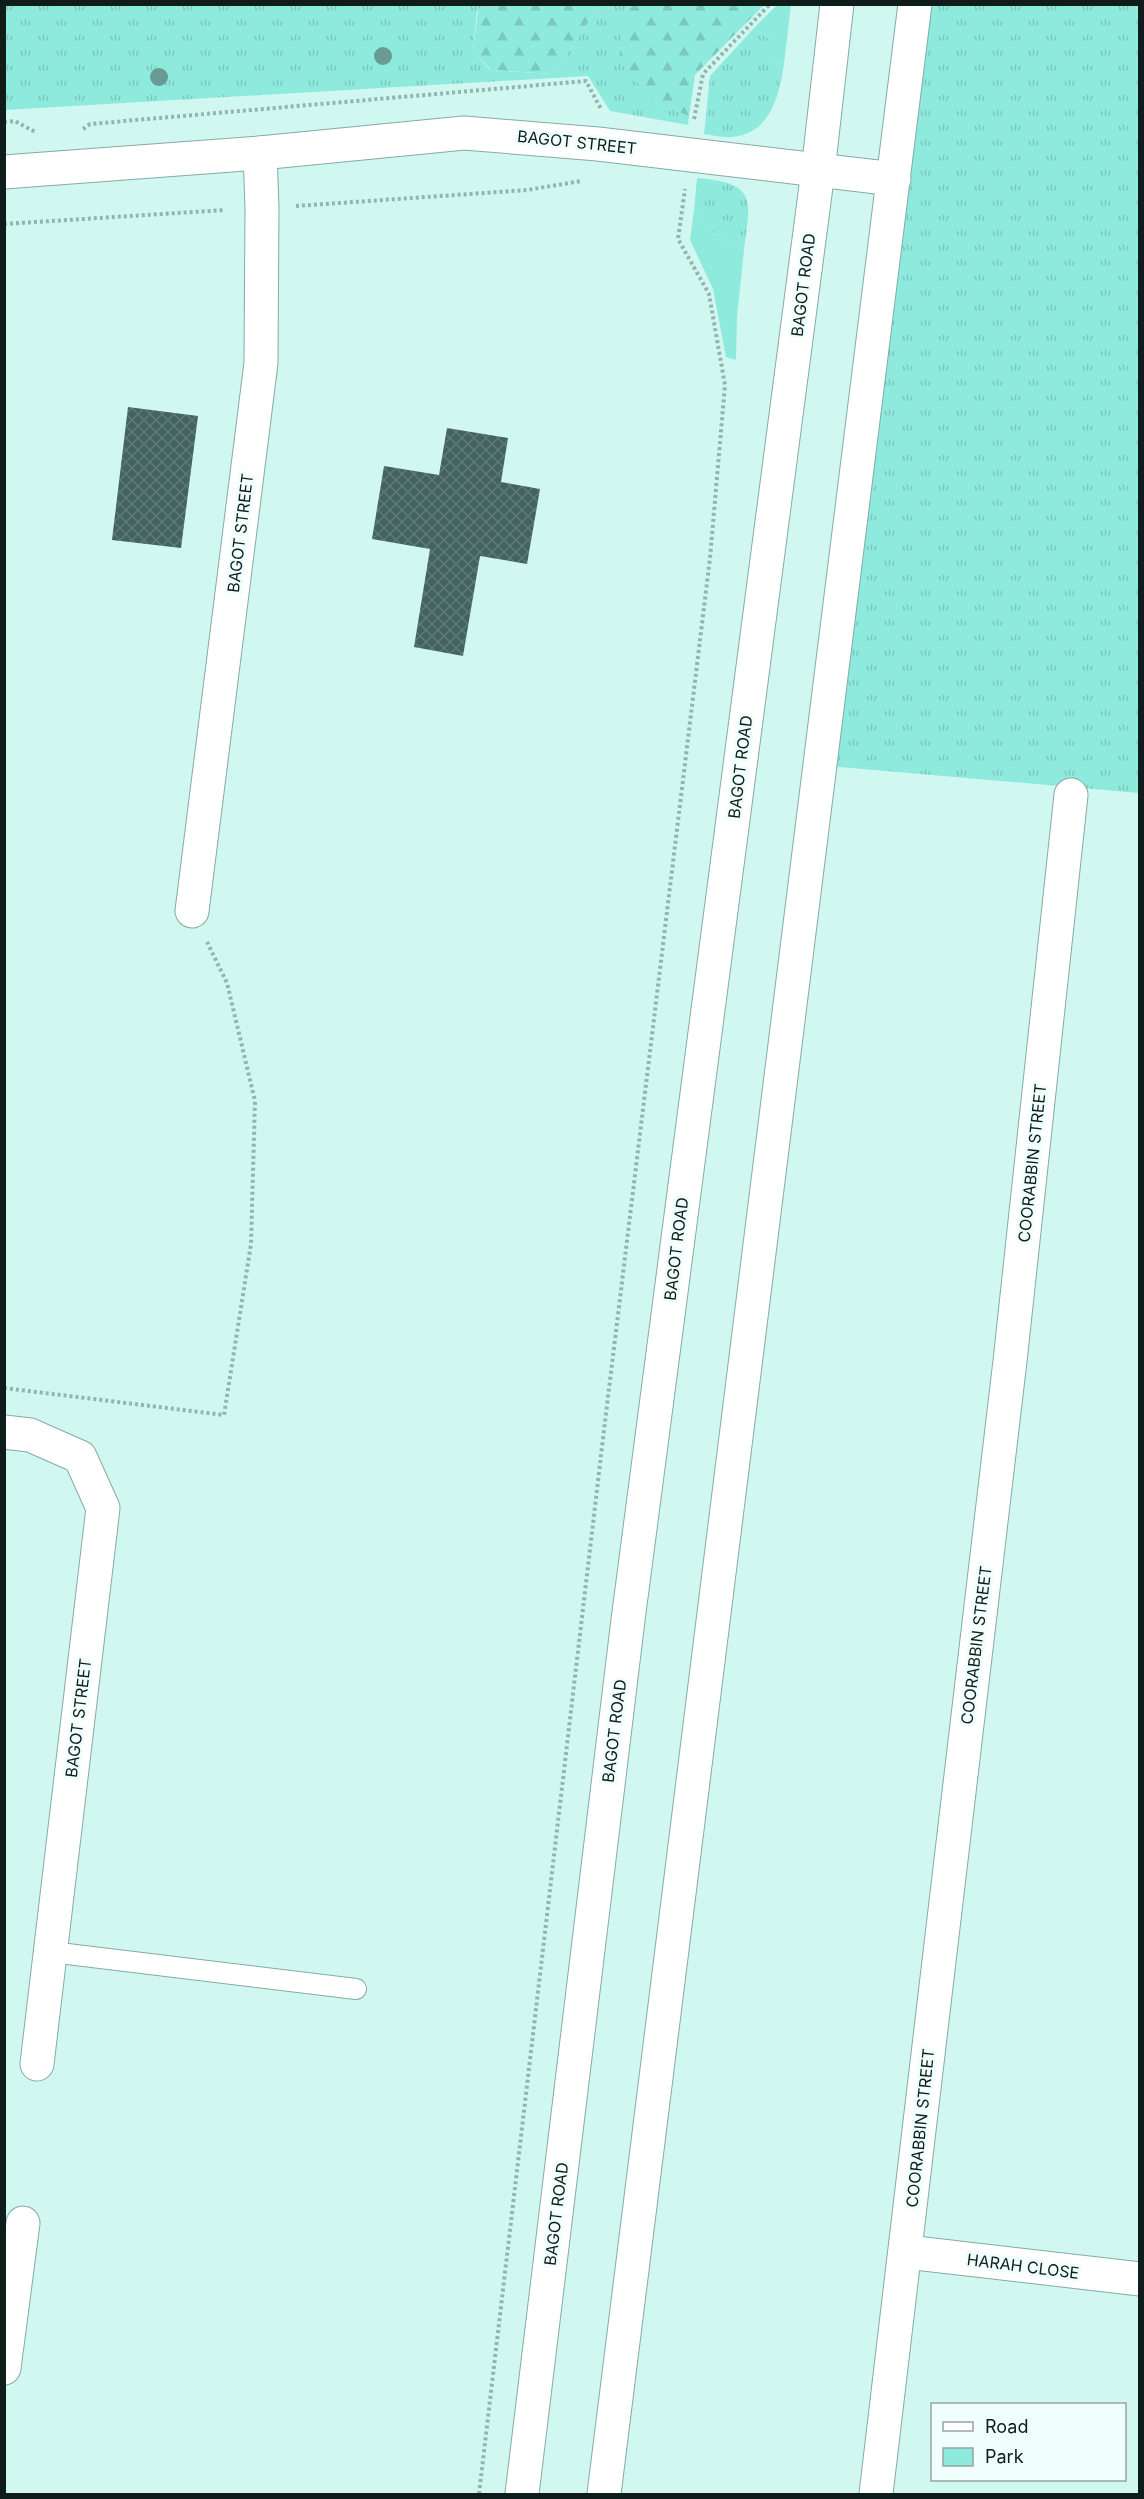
<svg xmlns="http://www.w3.org/2000/svg" width="1144" height="2499" font-family="Inter,sans-serif">
  <style>
    .grass { fill: url(#grass-tufts) }
    .forest { fill: url(#forest-firs) }
    .green { fill: #8feade }
    .building { fill: url(#building-cross-hatch) }
    .lines { fill: none; stroke-linecap: round; stroke-linejoin: round }
    .service-casing { stroke: #87aaa5; stroke-width: 22 }
    .minor-casing { stroke: #87aaa5; stroke-width: 35 }
    .secondary-casing { stroke: #87aaa5; stroke-width: 35 }
    .path { stroke: #95b4af; stroke-width: 4; stroke-dasharray: 3 3; stroke-linecap: butt }
    .service { stroke: #fff; stroke-width: 20 }
    .minor { stroke: #fff; stroke-width: 33 }
    .secondary { stroke: #fff; stroke-width: 33 }
    .tree { fill: #699a94 }
    .labels { text-anchor: middle; stroke-width: 6; stroke-linejoin: round; paint-order: stroke }
    .street-label { font-size: 16px; fill: #0e1c1a; stroke: #f0fefc }
  </style>
  <defs>
    <pattern id="grass-tufts" width="24" height="20" patternUnits="userSpaceOnUse" patternTransform="scale(1.5)"><rect width="24" height="20" fill="#8feade"/><path d="M3 7l-1-3M5 7V3M7 7l1-3M15 17l-1-3M17 17v-4M19 17l1-3" fill="none" stroke="#7ac8be"/></pattern>
    <pattern id="forest-firs" width="22" height="20" patternUnits="userSpaceOnUse" patternTransform="scale(1.5)"><rect width="22" height="20" fill="#8feade"/><path d="M5 1l3.5 6h-7zM16 11l3.5 6h-7z" fill="#7ac8be"/></pattern>
    <pattern id="building-cross-hatch" width="8" height="8" patternUnits="userSpaceOnUse" patternTransform="scale(1.5)"><rect width="8" height="8" fill="#42635e"/><path d="M0 0l8 8M0 8l8-8" fill="none" stroke="#5f7975"/></pattern>
  </defs>
  <rect width="100%" height="100%" fill="#d1f7f1"/>
  <g class="grass">
    <polygon points="4,5 483,5 477,11 473,51 490,70 553,74 600,5 625,5 654,102 689,116 688,125 610,111 588,76 5,110"/>
    <polygon points="925,5 1139,5 1139,793 828,766"/>
    <path d="M754,28L770,40V61L784,64C779,96 771,133 732,137C723,138 712,135 704,134L710,76Z"/>
    <path d="M697,178C757,183 751,199 744,250C721,242 708,230 694,210Z"/>
  </g>
  <g class="forest">
    <polygon points="483,5 483,4 600,5 553,74 491,70 473,51 478,11"/>
    <polygon points="625,5 625,4 764,5 695,75 689,116 654,102 619,61"/>
  </g>
  <g class="green">
    <polygon points="778,4 791,5 784,64 770,61 770,40 754,28"/>
    <path d="M694,210C708,230 721,242 744,250L737,317L736,360L726,357L713,289L690,240Z"/>
  </g>
  <g class="building">
    <polygon points="128,407 198,416 181,548 112,540"/>
    <polygon points="447,428 508,438 501,482 540,489 527,564 480,556 463,656 414,647 430,549 372,539 384,466 439,475"/>
  </g>
  <g class="lines">
    <defs>
      <polyline id="service" points="51,1952 356,1989"/>
      <g id="minor">
        <polyline points="4,172 260,153 464,133 598,144 894,179"/>
        <polyline points="192,911 261,363 262,208 260,153"/>
        <polyline points="4,1432 30,1435 80,1457 103,1508 37,2064"/>
        <polyline points="907,2252 1140,2279"/>
        <polyline points="4,2368 23,2223"/>
        <polyline points="876,2494 1010,1361 1071,795"/>
      </g>
      <g id="secondary">
        <polyline points="522,2494 628,1620 818,171 837,4"/>
        <polyline points="604,2494 915,4"/>
      </g>
    </defs>
    <use href="#service" class="service-casing"/>
    <use href="#minor" class="minor-casing"/>
    <use href="#secondary" class="secondary-casing"/>
    <g class="path">
      <polyline points="694,119 703,74 770,4"/>
      <polyline points="4,122 15,121 37,133"/>
      <polyline points="83,129 90,124 586,81 601,109"/>
      <polyline points="296,206 527,190 581,181"/>
      <polyline points="4,224 225,210"/>
      <polyline points="4,1388 224,1415 251,1244 255,1101 227,983 207,942"/>
      <polyline points="479,2494 604,1430 710,558 725,385 709,294 678,239 685,189"/>
    </g>
    <use href="#service" class="service"/>
    <use href="#minor" class="minor"/>
    <use href="#secondary" class="secondary"/>
  </g>
  <g class="tree">
    <circle cx="383" cy="56" r="9"/>
    <circle cx="159" cy="77" r="9"/>
  </g>
  <g class="labels">
    <g class="street-label">
      <text transform="translate(577 142) rotate(6)" y="6">BAGOT STREET</text>
      <text transform="translate(803 285) rotate(-83)" y="6">BAGOT ROAD</text>
      <text transform="translate(240 533) rotate(-83)" y="6">BAGOT STREET</text>
      <text transform="translate(740 767) rotate(-83)" y="6">BAGOT ROAD</text>
      <text transform="translate(1032 1163) rotate(-84)" y="6">COORABBIN STREET</text>
      <text transform="translate(676 1249) rotate(-83)" y="6">BAGOT ROAD</text>
      <text transform="translate(976 1645) rotate(-83)" y="6">COORABBIN STREET</text>
      <text transform="translate(78 1718) rotate(-83)" y="6">BAGOT STREET</text>
      <text transform="translate(614 1731) rotate(-83)" y="6">BAGOT ROAD</text>
      <text transform="translate(920 2128) rotate(-84)" y="6">COORABBIN STREET</text>
      <text transform="translate(556 2214) rotate(-83)" y="6">BAGOT ROAD</text>
      <text transform="translate(1023 2266) rotate(7)" y="6">HARAH CLOSE</text>
    </g>
  </g>
  <rect width="1144" height="2499" fill="none" stroke="#0e1c1a" stroke-width="12"/>
  <rect x="931" y="2403" width="195" height="78" fill="#f0fefc" stroke="#96a4a2" stroke-width="1.5"/>
  <rect x="943" y="2422" width="30" height="9" fill="#ffffff" stroke="#96a4a2" stroke-width="1.5"/>
  <text x="985" y="2433" font-size="18" fill="#0e1c1a">Road</text>
  <rect x="943" y="2448" width="30" height="18" fill="#8feade" stroke="#96a4a2" stroke-width="1.5"/>
  <text x="985" y="2463" font-size="18" fill="#0e1c1a">Park</text>
</svg>
